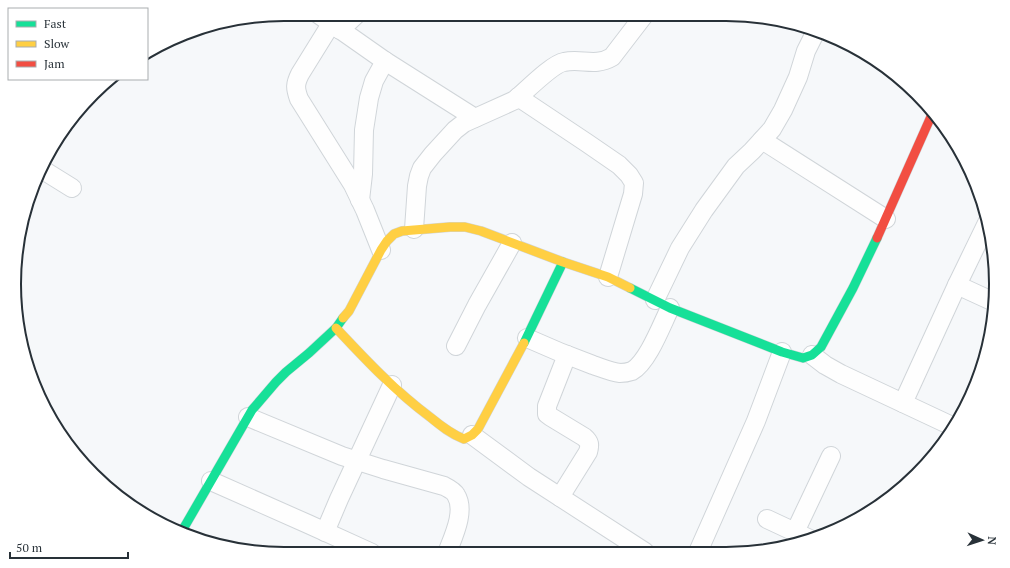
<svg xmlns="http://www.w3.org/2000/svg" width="1010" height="568" font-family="'PT Serif',serif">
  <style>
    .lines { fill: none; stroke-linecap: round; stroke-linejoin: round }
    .street-casing { stroke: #d0d5d9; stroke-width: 20 }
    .fast-casing { stroke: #d0d5d9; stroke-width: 10 }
    .slow-casing { stroke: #d0d5d9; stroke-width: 10 }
    .jam-casing { stroke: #d0d5d9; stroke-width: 10 }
    .street { stroke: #fefefe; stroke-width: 18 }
    .fast { stroke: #16e098; stroke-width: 9 }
    .slow { stroke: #ffcf43; stroke-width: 9 }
    .jam { stroke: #f24e42; stroke-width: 9 }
    .rim { fill: none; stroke: #283138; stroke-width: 2 }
  </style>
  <rect width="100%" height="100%" fill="#f6f8fa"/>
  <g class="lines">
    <defs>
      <g id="street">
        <polyline points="318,14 385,61 475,118"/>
        <path d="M331,24L300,74C295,84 295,88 299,99L353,185L365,210L381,250"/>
        <polyline points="340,30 357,14"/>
        <polyline points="518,97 587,143 619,165 629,175 634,183 633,194 608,277"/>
        <polyline points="762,140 886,219"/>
        <polyline points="43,170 72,188"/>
        <polyline points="360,200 363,174 364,130 369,98 374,81 385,61"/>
        <path d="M414,229L417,186L419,176L422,168L433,154L455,130L464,123L515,100C526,91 552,64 564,62C581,58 595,67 612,57L645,14"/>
        <polyline points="957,285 994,302"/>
        <polyline points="655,300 680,248 704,210 736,166 752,151 772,129 783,110 798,77 806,51 816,31"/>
        <path d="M527,338C549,348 571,357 593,365C602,368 611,372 620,373C624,373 629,372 632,371C648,362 662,324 670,308"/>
        <polyline points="456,346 477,305 512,243"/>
        <polyline points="812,355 825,365 841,374 954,427"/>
        <polyline points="903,403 957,285 988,221"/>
        <path d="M248,417L342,456L383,469L444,486C448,488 454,491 456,495C466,511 453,537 447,553"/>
        <polyline points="472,435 529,477 645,552"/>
        <polyline points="211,481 308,524 372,553"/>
        <path d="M560,497L588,452C590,445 590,442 584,437L551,417L547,414V406L567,355"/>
        <polyline points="767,519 812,540"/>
        <polyline points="325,532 339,499 392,385"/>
        <polyline points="795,532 831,456"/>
        <polyline points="698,552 756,421 782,352"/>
      </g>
      <g id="fast">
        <polyline points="630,288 670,308 782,352 803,358 812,355 821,347 853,288 877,238"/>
        <polyline points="524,343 563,262"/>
        <polyline points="182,531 252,410 276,382 286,372 309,353 336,328 343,318"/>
      </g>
      <g id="slow">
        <polyline points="343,318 349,311 381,250 387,241 394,234 402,231 450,227 465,227 481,231 563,262 608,277 630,288"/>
        <path d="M336,328C366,360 395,391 430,417C441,426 451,434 464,439L472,435L478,429L524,343"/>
      </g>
      <polyline id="jam" points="877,238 933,112"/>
    </defs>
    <use href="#street" class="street-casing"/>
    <use href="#fast" class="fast-casing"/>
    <use href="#slow" class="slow-casing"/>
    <use href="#jam" class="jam-casing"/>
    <use href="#street" class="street"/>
    <use href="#fast" class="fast"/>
    <use href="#slow" class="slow"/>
    <use href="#jam" class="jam"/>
  </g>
  <path d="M0 0H1010V568H0ZM284 21H726A263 263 0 0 1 989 284V284A263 263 0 0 1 726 547H284A263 263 0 0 1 21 284V284A263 263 0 0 1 284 21Z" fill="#fff" fill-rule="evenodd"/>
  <path class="rim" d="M284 21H726A263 263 0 0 1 989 284V284A263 263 0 0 1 726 547H284A263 263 0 0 1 21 284V284A263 263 0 0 1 284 21Z"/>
  <rect x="8" y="8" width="140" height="72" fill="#ffffff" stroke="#a9adaf"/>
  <rect x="16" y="21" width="20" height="6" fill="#16e098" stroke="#a9adaf"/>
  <text x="44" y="28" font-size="12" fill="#283138">Fast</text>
  <rect x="16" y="41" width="20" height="6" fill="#ffcf43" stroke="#a9adaf"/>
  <text x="44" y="48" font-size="12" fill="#283138">Slow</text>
  <rect x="16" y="61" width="20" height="6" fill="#f24e42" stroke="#a9adaf"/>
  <text x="44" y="68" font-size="12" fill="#283138">Jam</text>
  <g transform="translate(982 540) rotate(93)" stroke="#ffffff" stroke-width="3" paint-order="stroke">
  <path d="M0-3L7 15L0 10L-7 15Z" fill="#283138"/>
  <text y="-6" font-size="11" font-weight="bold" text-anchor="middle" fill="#283138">N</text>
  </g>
  <path d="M10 552v6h118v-6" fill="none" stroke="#283138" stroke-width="2"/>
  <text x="16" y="552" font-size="12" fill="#283138" stroke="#ffffff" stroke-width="3" paint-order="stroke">50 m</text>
</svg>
